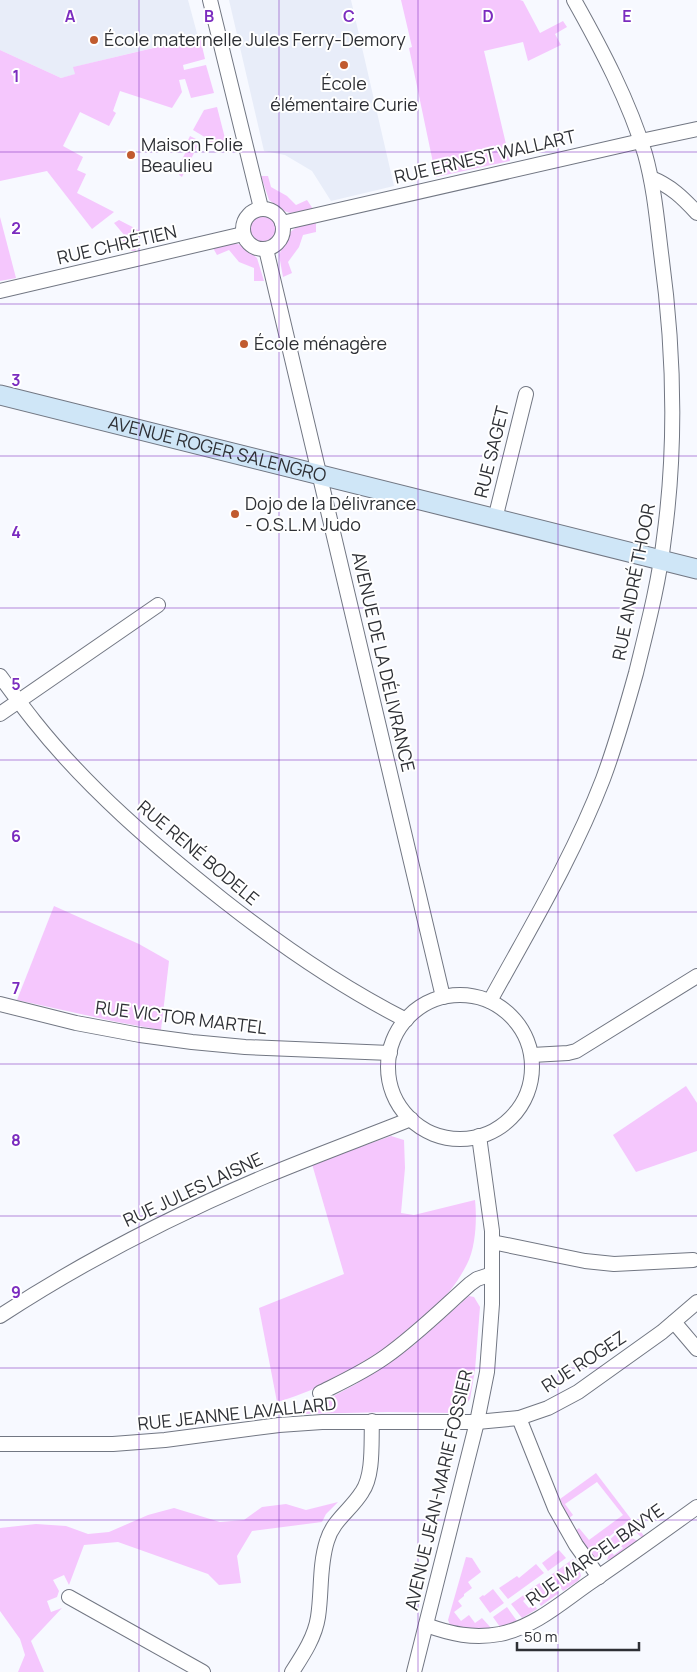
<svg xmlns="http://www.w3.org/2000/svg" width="697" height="1672" font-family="Manrope,sans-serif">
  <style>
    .built { fill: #e8edf9 }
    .green { fill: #f5c7fd }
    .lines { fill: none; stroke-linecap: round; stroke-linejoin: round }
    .street-casing { stroke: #727783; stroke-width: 16 }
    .secondary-casing { stroke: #727783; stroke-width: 21 }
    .street { stroke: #fff; stroke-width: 14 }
    .secondary { stroke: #cfe6f7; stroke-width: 19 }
    .grid { fill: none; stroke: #7b2cbf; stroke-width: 1; stroke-opacity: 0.55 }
    .poi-dot { fill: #c15b2e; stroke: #fff; stroke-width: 2 }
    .labels { text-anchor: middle; stroke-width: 4; stroke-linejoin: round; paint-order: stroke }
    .poi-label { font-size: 18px; fill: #2e3035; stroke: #fff; text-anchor: start }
    .street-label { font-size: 18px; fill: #2e3035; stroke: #fff }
    .grid-label { font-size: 16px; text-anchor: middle; font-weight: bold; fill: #7b2cbf; stroke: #fff; stroke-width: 4; stroke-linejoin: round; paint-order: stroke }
  </style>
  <rect width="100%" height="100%" fill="#f7f9ff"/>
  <g class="built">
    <polygon points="0,0 188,0 198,37 74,67 76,74 61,78 0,50"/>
    <polygon points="229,0 351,0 394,186 331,201 312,171 285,155 264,151"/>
  </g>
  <g class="green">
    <polygon points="401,0 520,0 523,1 540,33 563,21 567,27 555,34 561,45 528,61 523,42 484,51 510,161 436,177 409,48 412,47"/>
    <polygon points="200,37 205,59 183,65 184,70 206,65 214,93 191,98 185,79 179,80 182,92 172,108 120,91 113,111 116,113 109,126 80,112 63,146 83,157 77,170 86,174 77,193 114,212 92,229 47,171 0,181 0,50 61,78 75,74 73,67"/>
    <polygon points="217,107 227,146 206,144 208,139 193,130 204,110"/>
    <polygon points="190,136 200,141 182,177 179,175 183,167 179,165 191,142 188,140"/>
    <polygon points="261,176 268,176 271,187 287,196 296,205 307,200 313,209 290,213 284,211 269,200"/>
    <circle cx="262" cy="229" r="14"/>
    <polygon points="0,217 16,278 0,281"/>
    <polygon points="119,220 146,234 133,237 136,251 132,251 118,242 125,236 114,223"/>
    <polygon points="316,221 316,232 303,235 299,247 288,262 292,273 283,277 279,255 289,233 298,226"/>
    <polygon points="233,243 241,245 257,258 264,281 254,281 254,268 239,262 229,250 217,255 213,248"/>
    <polygon points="54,906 139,944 169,961 161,1030 117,1022 17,1000"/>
    <polygon points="686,1086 697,1103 697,1151 636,1172 613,1135"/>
    <path d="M391,1136L404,1140L405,1168L401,1213L414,1215L475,1200C477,1218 476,1247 467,1264C435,1328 344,1383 277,1402L259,1308L344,1274L312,1164Z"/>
    <polygon points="469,1296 474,1297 480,1307 475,1370 470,1399 463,1408 453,1413 388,1412 300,1414 356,1384 415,1344"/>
    <polygon points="596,1473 644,1536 642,1538 631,1527 632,1524 629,1520 603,1542 606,1547 601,1560 592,1556 590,1557 575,1531 579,1528 589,1540 623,1515 597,1482 565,1504 573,1515 568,1519 560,1499"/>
    <polygon points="338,1502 326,1514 322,1522 252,1531 237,1556 241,1583 219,1585 208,1574 118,1542 84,1545 69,1585 64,1575 53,1580 59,1591 57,1597 47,1601 51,1612 62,1608 31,1641 44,1672 18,1672 25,1655 20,1639 0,1611 0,1528 36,1524 66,1526 88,1534 109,1532 148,1515 174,1508 220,1522 244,1520 262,1507 286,1504 306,1510"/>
    <polygon points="623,1528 629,1536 613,1547 608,1541"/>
    <polygon points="632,1538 638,1541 614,1558 607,1560 610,1551 614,1555 623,1548 621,1546"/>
    <polygon points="559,1550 566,1558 548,1571 542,1563"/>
    <path d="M466,1557L472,1558L481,1572L468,1582L472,1588L464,1594V1596L458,1601L462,1606L454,1612L461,1621L469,1615L475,1623L482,1618L491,1628C476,1629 463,1630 450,1625L448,1620Z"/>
    <polygon points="573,1559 578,1565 581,1576 578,1581 563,1591 551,1575"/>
    <polygon points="536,1564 544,1573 508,1599 499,1588 517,1576 519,1578"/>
    <polygon points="547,1578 559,1593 541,1606 537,1601 541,1598 536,1591 532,1594 529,1590"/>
    <polygon points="493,1589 504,1603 490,1613 479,1598 483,1595 484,1596"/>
    <polygon points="525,1594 528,1597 523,1601 529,1608 534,1604 537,1609 522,1618 511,1604"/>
    <polygon points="507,1607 517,1621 500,1627 493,1617"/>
  </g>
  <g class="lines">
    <defs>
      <g id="street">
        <polyline points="210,0 261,208"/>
        <path d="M651,178C671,186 683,198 697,213"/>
        <circle cx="263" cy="229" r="20"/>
        <polyline points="282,223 641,141 697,129"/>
        <polyline points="266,249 443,997"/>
        <polyline points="0,291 243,234"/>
        <polyline points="495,519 526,394"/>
        <path d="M0,676C11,691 22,706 34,721C88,789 155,846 223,900C280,945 341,987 406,1020"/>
        <polyline points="0,714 158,605"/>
        <circle cx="460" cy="1067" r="72"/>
        <path d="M490,1001C530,928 573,857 603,779C616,744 626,709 636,673C647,628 659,583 664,538C677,443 674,348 661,253C657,220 654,186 645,154C629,101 601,48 574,0"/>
        <polyline points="0,1004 76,1023 140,1035 192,1042 245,1047 390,1053"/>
        <polyline points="532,1055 568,1053 576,1051 697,976"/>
        <polyline points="492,1242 585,1261 614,1264 693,1260"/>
        <path d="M0,1316C84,1261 174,1215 266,1176C314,1156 363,1138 411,1119"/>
        <polyline points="674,1322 697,1349"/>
        <path d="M320,1393C342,1382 364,1372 385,1357C415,1336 442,1309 470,1284L477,1279L492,1274"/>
        <polyline points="519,1418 555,1508 576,1545 599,1577"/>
        <polyline points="0,1444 113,1444 165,1440 279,1425 322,1422 477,1422 519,1418 548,1408 578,1392 662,1332 697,1302"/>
        <polyline points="69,1597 203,1672"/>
        <path d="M426,1625C451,1634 473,1639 500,1634C534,1627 561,1603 588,1584C625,1559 661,1533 697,1507"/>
        <path d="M292,1672C303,1655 315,1637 318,1617C322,1592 319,1566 327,1541C333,1520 351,1510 362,1492C374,1475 371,1441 372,1421"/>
        <polyline points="414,1672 477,1422 487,1372 492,1304 492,1231 479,1136"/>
      </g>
      <g id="secondary">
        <path id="s1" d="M0,395L697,569"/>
      </g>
    </defs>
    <use href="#street" class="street-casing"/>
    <use href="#secondary" class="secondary-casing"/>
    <use href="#street" class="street"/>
    <use href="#secondary" class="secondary"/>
  </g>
  <path class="grid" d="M139,0V1672M279,0V1672M418,0V1672M558,0V1672M0,152H697M0,304H697M0,456H697M0,608H697M0,760H697M0,912H697M0,1064H697M0,1216H697M0,1368H697M0,1520H697"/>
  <g class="poi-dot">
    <circle cx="94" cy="40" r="5"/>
    <circle cx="344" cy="65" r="5"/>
    <circle cx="131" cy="155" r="5"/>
    <circle cx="244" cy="344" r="5"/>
    <circle cx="235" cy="514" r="5"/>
  </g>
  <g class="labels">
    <g class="poi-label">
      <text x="104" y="46">École maternelle Jules Ferry-Demory</text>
      <text x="344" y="90" text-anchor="middle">École<tspan x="344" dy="21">élémentaire Curie</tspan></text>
      <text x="141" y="151">Maison Folie<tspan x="141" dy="21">Beaulieu</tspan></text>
      <text x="254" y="350">École ménagère</text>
      <text x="245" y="510">Dojo de la Délivrance<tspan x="245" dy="21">- O.S.L.M Judo</tspan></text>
    </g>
    <g class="street-label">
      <text transform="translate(485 157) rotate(-13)" y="6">RUE ERNEST WALLART</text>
      <text transform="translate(117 245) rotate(-13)" y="6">RUE CHRÉTIEN</text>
      <text dy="6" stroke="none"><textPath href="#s1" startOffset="224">AVENUE ROGER SALENGRO</textPath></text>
      <text transform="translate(492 452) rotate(-76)" y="6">RUE SAGET</text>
      <text transform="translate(634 582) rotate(-79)" y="6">RUE ANDRÉ THOOR</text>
      <text transform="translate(383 662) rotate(77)" y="6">AVENUE DE LA DÉLIVRANCE</text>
      <text transform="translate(198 853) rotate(40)" y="6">RUE RENÉ BODELE</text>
      <text transform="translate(181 1018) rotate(7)" y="6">RUE VICTOR MARTEL</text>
      <text transform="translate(193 1190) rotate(-25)" y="6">RUE JULES LAISNE</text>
      <text transform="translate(584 1362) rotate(-33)" y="6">RUE ROGEZ</text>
      <text transform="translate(237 1414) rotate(-6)" y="6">RUE JEANNE LAVALLARD</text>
      <text transform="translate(439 1490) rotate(-77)" y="6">AVENUE JEAN-MARIE FOSSIER</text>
      <text transform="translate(595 1555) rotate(-35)" y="6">RUE MARCEL BAVYE</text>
    </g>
  </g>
  <g class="grid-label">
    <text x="70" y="22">A</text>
    <text x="209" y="22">B</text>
    <text x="349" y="22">C</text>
    <text x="488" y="22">D</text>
    <text x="627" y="22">E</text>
    <text x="16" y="82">1</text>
    <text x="16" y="234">2</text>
    <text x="16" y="386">3</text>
    <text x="16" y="538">4</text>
    <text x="16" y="690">5</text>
    <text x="16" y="842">6</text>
    <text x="16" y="994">7</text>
    <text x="16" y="1146">8</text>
    <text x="16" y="1298">9</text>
  </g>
  <path d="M517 1642v8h122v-8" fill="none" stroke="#2e3035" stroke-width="2.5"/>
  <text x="524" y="1642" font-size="15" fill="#2e3035" stroke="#ffffff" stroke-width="4" paint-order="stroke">50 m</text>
</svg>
